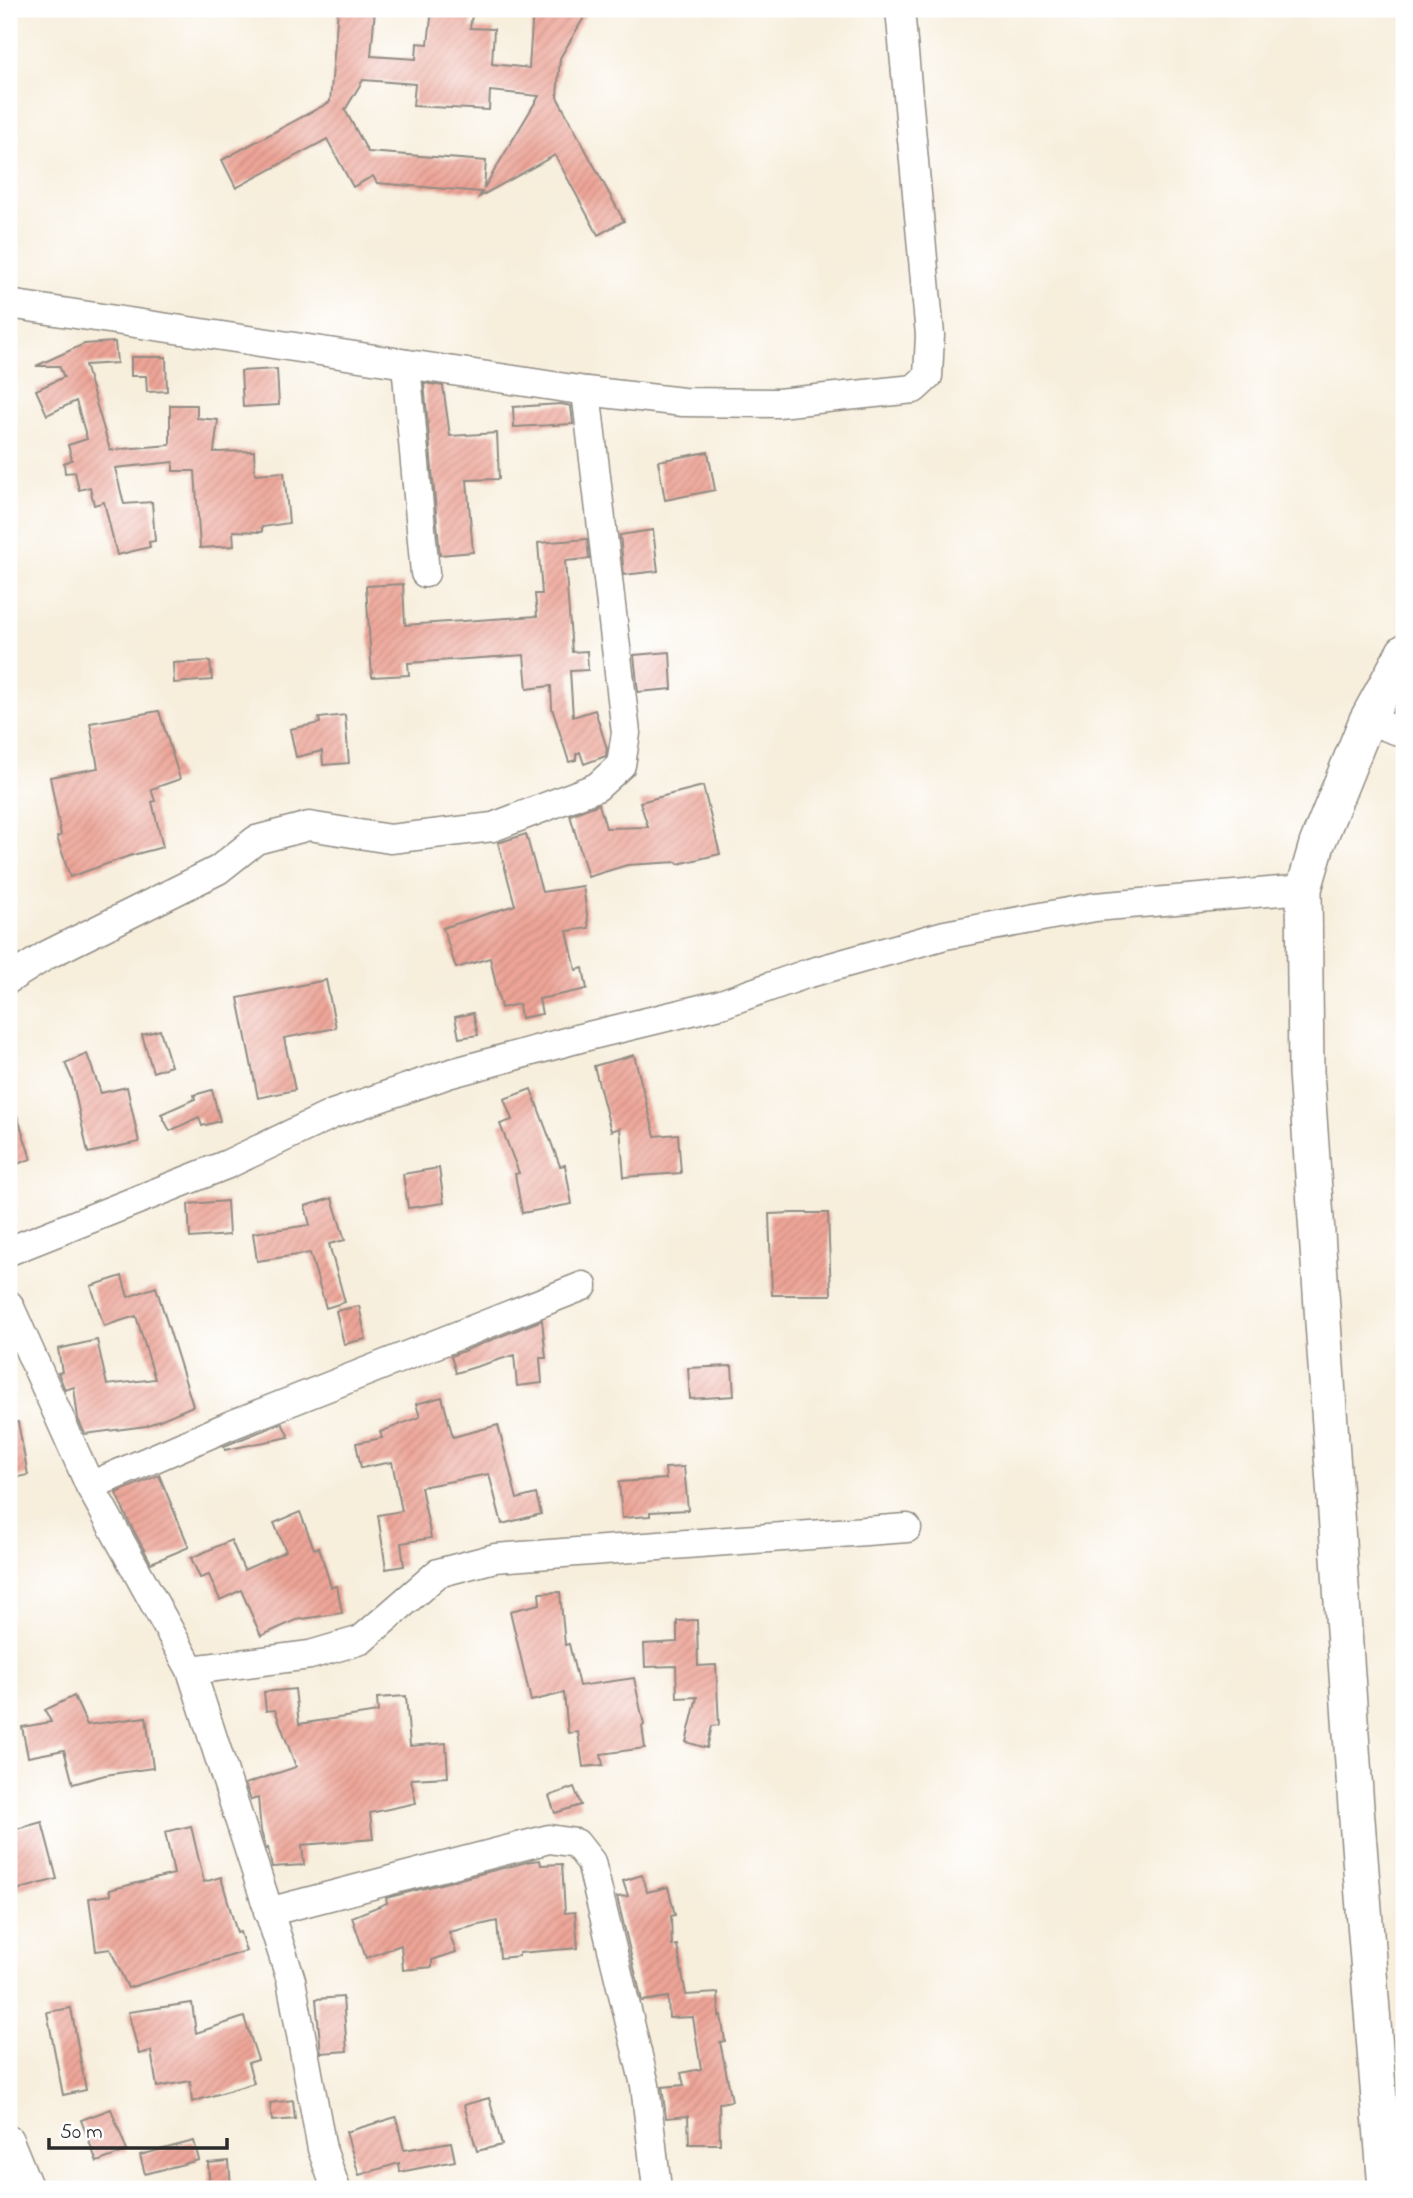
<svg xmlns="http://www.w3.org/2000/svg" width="1413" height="2198" font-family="'Indie Flower',sans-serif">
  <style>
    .building { fill: url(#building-hatch); fill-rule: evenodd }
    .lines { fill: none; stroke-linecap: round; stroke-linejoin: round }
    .minor-casing { stroke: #918c84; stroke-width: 31 }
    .tertiary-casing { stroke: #918c84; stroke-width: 38 }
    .minor { stroke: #fff; stroke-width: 28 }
    .tertiary { stroke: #fff; stroke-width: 35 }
  </style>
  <defs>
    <pattern id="building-hatch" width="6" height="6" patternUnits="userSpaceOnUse" patternTransform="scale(1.75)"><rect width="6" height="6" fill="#eda497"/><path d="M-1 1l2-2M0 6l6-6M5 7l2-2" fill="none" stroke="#cb8d82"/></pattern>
  </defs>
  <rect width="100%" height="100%" fill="#fff"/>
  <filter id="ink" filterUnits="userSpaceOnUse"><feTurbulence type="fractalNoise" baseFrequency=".0143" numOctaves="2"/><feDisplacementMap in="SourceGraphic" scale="14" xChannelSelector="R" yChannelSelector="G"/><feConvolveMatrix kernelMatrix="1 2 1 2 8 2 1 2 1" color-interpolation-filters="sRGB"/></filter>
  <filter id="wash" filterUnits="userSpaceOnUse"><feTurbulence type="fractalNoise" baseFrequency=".00686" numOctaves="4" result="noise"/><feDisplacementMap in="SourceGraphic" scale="28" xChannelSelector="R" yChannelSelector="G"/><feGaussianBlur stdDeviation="1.57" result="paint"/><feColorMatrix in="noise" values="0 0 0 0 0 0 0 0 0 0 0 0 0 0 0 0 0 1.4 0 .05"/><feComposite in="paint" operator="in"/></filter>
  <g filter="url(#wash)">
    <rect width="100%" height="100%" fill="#f7eedc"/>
    <g id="blocks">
      <g class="building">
        <path d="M338,9H375L371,56L416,59L417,43L428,44L432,9H473L470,28L494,29L492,64L529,68L533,9H589L560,58L557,97L624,221L598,235L555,155L479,197L482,192L377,183L373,176L353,187L327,139L236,188L222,160L330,102ZM363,80L415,84L413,106L489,110L490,91L539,96L484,188L486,161L368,152L345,110Z"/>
        <polygon points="115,342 117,363 85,365 110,450 170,445 170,405 197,405 197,418 218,420 214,452 254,451 255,474 284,472 289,523 262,527 262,532 233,531 234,546 200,548 195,471 173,471 173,462 115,468 124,504 152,502 155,541 149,542 150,547 117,555 104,502 94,505 90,487 79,490 75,472 65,473 64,463 72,460 68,445 87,439 76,401 47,415 36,390 64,377 59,366 36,366 84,344"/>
        <polygon points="131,357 166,357 167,391 147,392 146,376 131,376"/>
        <polygon points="277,369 279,405 243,407 241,371"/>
        <polygon points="424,383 443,386 450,436 497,433 499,479 467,480 473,552 440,555"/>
        <polygon points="561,404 571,406 573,424 514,427 513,407"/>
        <polygon points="708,452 715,490 665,500 658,461"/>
        <polygon points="653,530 658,571 624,575 620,535"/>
        <polygon points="587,539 589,559 565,561 572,652 587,651 588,670 570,671 573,717 595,710 607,749 606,756 584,764 580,752 576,754 576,760 569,762 552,708 551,686 527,689 524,655 408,663 409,675 372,677 366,586 403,584 405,625 537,616 535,594 542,594 538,543"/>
        <polygon points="670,652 672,689 638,692 634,655"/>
        <polygon points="210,661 212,680 174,683 173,663"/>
        <polygon points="159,711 180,779 151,789 155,801 152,802 163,847 129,856 70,877 57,837 61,835 50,777 98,768 90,723"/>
        <polygon points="345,715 349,763 323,765 322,751 296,757 290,729 320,723 319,718"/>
        <polygon points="703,786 720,854 678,864 677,862 627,865 588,877 570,815 599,804 606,828 648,827 640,802"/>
        <polygon points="526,834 542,892 583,886 589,928 567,931 576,970 583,968 587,989 539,999 542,1014 521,1018 519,1004 501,1008 490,958 456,968 443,928 515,905 498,843"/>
        <polygon points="326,980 336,1028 284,1038 295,1090 258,1098 238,998"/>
        <polygon points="473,1013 478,1035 459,1038 455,1017"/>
        <polygon points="160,1030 171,1066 153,1072 142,1035"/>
        <polygon points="87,1054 101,1093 127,1087 139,1142 88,1153 72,1079 65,1063"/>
        <polygon points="634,1055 655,1136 678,1134 681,1173 624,1177 620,1128 611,1131 594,1066"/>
        <polygon points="531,1089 560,1166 565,1165 572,1204 522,1213 515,1174 519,1173 500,1124 512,1120 504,1099"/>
        <polygon points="212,1090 220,1121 202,1126 199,1117 170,1131 161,1114 195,1099 194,1095"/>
        <polygon points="13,1103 31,1159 9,1167 9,1104"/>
        <polygon points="439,1168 444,1203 408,1208 403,1174"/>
        <polygon points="332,1198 345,1240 329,1244 345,1302 326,1308 310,1253 257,1261 253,1233 310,1225 305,1206"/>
        <polygon points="227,1201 229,1235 190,1238 188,1204"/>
        <polygon points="794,1213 828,1213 831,1295 772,1295 769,1214"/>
        <polygon points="122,1276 128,1297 156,1287 193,1406 146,1426 85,1434 78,1419 74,1387 65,1390 58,1373 62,1372 58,1349 97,1340 107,1385 155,1379 136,1316 104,1326 91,1286"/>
        <polygon points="359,1306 366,1339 344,1344 336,1311"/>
        <polygon points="542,1320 546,1358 540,1358 542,1383 517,1386 514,1355 456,1373 451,1356"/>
        <polygon points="732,1366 734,1396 690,1399 688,1368"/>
        <polygon points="442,1397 453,1437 498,1425 517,1499 536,1494 541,1514 502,1524 489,1474 421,1487 431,1538 401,1543 404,1566 386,1569 378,1515 402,1511 392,1462 361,1468 356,1443 382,1438 380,1432 420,1417 416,1404"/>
        <polygon points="18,1422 28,1475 9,1479 9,1423"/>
        <polygon points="282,1423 289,1437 225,1450 224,1446"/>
        <polygon points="684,1467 688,1510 650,1512 650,1516 622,1518 619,1482 666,1479 665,1468"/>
        <polygon points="159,1475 189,1547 151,1563 128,1520 116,1493"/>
        <polygon points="300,1512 314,1549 319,1547 331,1587 337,1586 342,1613 296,1620 261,1636 241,1590 220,1600 209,1575 200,1578 191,1558 231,1540 244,1570 286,1551 274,1523"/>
        <polygon points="560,1592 565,1645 569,1644 579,1686 634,1678 644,1725 642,1726 645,1748 601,1754 603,1765 583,1767 578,1732 568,1733 564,1693 531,1701 510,1611 540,1604 539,1593"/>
        <polygon points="697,1620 698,1666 716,1665 719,1725 712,1726 707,1748 686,1742 697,1697 677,1698 676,1666 645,1667 644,1644 677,1642 677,1621"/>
        <polygon points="295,1689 299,1724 378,1712 377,1698 406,1696 410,1746 446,1743 448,1777 411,1779 416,1803 370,1813 373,1839 302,1845 304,1865 272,1867 268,1848 266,1849 261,1831 258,1798 251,1800 245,1784 296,1767 275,1710 266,1711 264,1692"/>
        <polygon points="74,1696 87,1725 146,1717 153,1768 105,1775 73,1784 64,1750 28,1757 22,1727 51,1722 45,1710"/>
        <polygon points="574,1787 581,1805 555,1813 549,1796"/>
        <polygon points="42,1822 57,1879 9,1892 9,1831"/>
        <polygon points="191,1826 204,1882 221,1877 237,1933 240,1932 246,1951 128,1988 110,1949 96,1951 89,1898 111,1895 109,1890 174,1874 165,1832"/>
        <polygon points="540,1860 541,1865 562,1864 565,1913 575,1912 578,1948 519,1953 519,1956 500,1958 497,1921 449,1932 456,1952 432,1960 432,1967 403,1970 401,1945 366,1958 352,1917 387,1903 386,1898 531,1861"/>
        <polygon points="642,1875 647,1892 668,1887 675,1915 671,1916 672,1946 677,1945 686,1995 718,1993 719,2016 721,2015 725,2041 720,2042 732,2101 719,2103 720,2144 689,2144 688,2116 666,2118 662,2087 684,2085 681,2073 701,2069 693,2017 669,2018 668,1997 642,2001 617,1897 628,1896 623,1881"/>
        <polygon points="343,1997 347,2051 321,2053 316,1999"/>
        <polygon points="192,2003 196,2033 244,2017 258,2060 248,2063 254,2083 192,2102 190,2081 157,2087 151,2051 139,2054 128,2012"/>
        <polygon points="71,2008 86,2090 63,2095 47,2012"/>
        <polygon points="489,2098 502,2145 477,2151 464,2105"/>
        <polygon points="293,2100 295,2119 272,2121 270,2103"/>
        <polygon points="111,2109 127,2151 97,2162 81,2120"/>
        <polygon points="396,2117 404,2150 451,2142 455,2161 400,2172 399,2163 359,2175 346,2132"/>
        <polygon points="194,2141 199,2160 145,2174 140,2155"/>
        <polygon points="229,2161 231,2189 210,2189 208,2163"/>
      </g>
    </g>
  </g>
  <g filter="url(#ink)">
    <use href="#blocks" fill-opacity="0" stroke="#918c84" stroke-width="2"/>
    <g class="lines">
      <defs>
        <g id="minor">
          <polyline points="9,304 586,391 683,402 778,403 914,389 928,376 930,335 900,9"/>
          <polyline points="406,364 425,573"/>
          <polyline points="1367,720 1404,733"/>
          <polyline points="9,979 47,955 218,870 256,840 309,826 390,839 493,827 597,787 621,765 626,733 586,391"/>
          <polyline points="9,1251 228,1164 333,1114 448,1074 580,1038 721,1004 806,974 945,935 1095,907 1304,889"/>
          <polyline points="9,1305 90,1486 191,1670 291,1980 322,2149 336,2189"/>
          <polyline points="90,1486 231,1425 583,1286"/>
          <polyline points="191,1670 310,1655 361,1640 438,1573 495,1558 907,1528"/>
          <polyline points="268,1912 549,1839 576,1843 591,1862 645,2085 657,2189"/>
          <polyline points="9,2140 29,2189"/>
        </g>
        <polyline id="tertiary" points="1386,2189 1356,1807 1306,1072 1304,889 1317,844 1367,720 1404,652"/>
      </defs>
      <use href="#minor" class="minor-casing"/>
      <use href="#tertiary" class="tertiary-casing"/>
      <use href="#minor" class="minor"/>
      <use href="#tertiary" class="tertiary"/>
    </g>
  </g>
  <rect width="1413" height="2198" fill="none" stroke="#fff" stroke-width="35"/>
  <path d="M49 2138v10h178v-10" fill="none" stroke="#2b2b2b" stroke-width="3.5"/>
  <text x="60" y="2138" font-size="21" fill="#2b2b2b" stroke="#ffffff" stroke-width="5" paint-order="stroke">50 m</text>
</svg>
